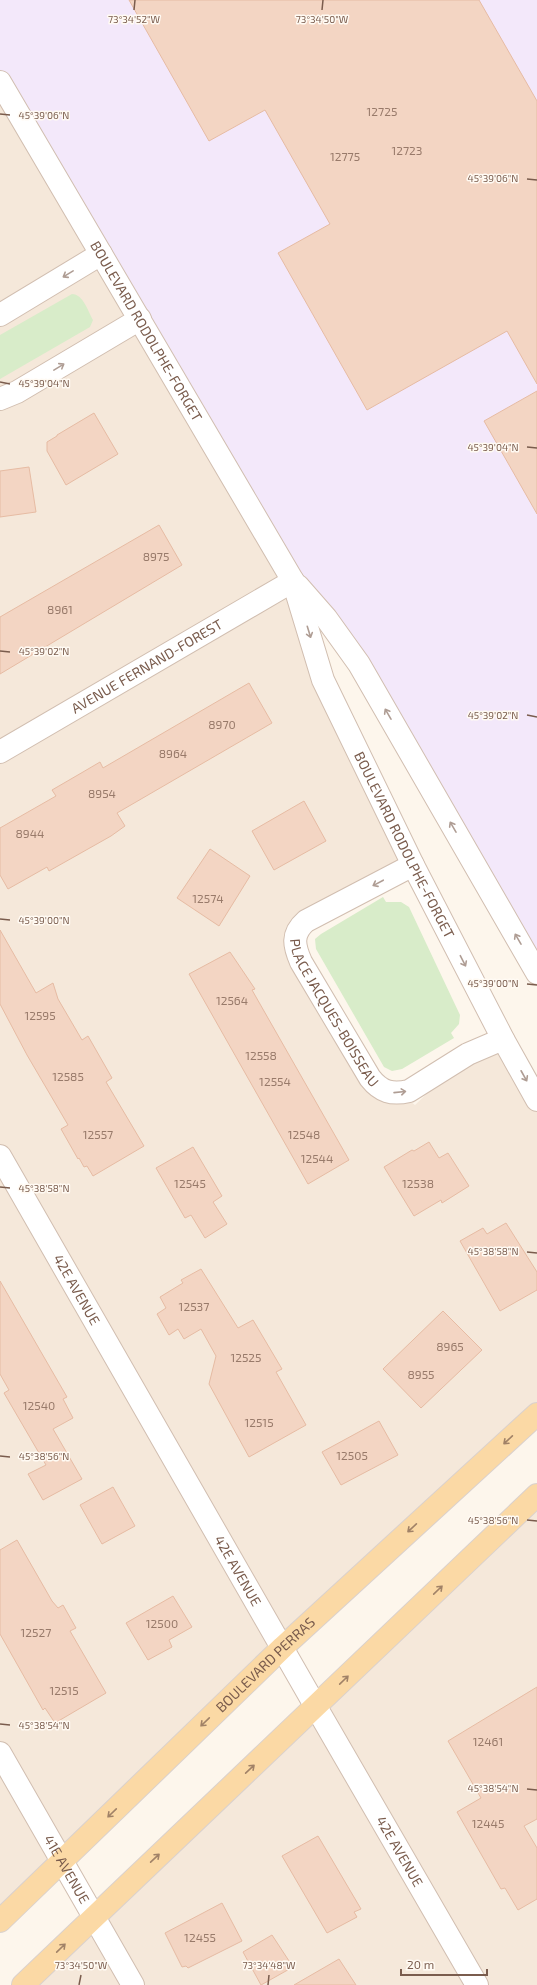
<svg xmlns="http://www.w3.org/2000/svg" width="537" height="1985" font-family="'Exo 2',sans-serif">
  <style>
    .residential { fill: #f5e8da }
    .education { fill: #f3e8fa }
    .green { fill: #d8ecc9 }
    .building { fill: #f3d5c3; stroke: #e6bba3 }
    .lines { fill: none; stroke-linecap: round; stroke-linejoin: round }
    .minor-casing { stroke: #d1beb0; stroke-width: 24 }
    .major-casing { stroke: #dad1cd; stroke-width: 24 }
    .minor { stroke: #fff; stroke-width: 22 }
    .major { stroke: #fbd9a5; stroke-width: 22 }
    .oneway { stroke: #af9d94 }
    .oneway2 { stroke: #a18267 }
    .ticks { fill: none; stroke: #7a5c4d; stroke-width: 1.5 }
    .labels { text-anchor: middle; stroke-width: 3; stroke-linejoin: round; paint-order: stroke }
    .number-label { font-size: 12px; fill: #987a6a }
    .street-label { font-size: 14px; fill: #7a5c4d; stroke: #fffaf3 }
    .ticks-label { font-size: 10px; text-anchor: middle; fill: #7a5c4d; stroke: #fffaf3; stroke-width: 3; stroke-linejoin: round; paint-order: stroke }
  </style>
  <rect width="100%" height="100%" fill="#fdf6ec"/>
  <g class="residential">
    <polygon points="0,73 276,551 413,865 295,937 370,1078 399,1093 415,1105 468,1054 503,1039 537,1100 537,1416 0,1921"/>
    <polygon points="537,1495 537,1985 23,1985"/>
  </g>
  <polygon class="education" points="0,0 537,0 537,973 326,618 0,82"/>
  <g class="green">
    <path d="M72,294C83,294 88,311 93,320L90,327L0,379V335Z"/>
    <polygon points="383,897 386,902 401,902 409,907 460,1015 459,1024 451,1033 454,1038 402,1069 392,1071 384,1067 316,949 315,939 321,934"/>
  </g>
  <g class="building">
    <polygon points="129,0 479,0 537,101 537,384 507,331 367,410 278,253 330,224 265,110 209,141"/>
    <polygon points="537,391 537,514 484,421"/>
    <polygon points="94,413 118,454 66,485 47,451 47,442 57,436 57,435"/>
    <polygon points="29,467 36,512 0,517 0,471"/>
    <polygon points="159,525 182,565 0,674 0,617"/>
    <polygon points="249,683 272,723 117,813 125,826 111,836 49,871 47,867 8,889 0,875 0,828 56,796 52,790 83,772 100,762 103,768"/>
    <polygon points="304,801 326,841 274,870 252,831"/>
    <polygon points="210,849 250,876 219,926 177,898"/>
    <polygon points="0,930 36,993 53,983 58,999 82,1040 88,1036 112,1078 106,1082 144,1146 93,1176 87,1166 84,1167 79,1158 78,1159 61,1129 68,1125 27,1055 0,1004"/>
    <polygon points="230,952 255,989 252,990 349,1160 308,1184 189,974"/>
    <polygon points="429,1142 439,1158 448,1153 469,1186 442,1203 441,1200 414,1216 384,1167 412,1150 414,1151"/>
    <polygon points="193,1147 222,1196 213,1202 227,1224 205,1238 191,1215 185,1218 156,1168"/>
    <polygon points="506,1223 537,1272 537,1290 500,1311 460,1241 483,1228 487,1234"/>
    <polygon points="201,1269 238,1328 253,1320 282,1369 276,1372 306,1425 249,1457 209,1384 216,1356 201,1329 184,1339 178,1329 169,1335 157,1314 166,1308 160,1297 183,1283 181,1280"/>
    <polygon points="0,1281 67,1397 63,1399 73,1418 53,1429 82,1479 43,1500 28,1474 46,1465 4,1393 9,1390 0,1374"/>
    <polygon points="443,1311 482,1350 421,1408 383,1369"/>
    <polygon points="379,1421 398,1455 341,1485 322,1452"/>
    <polygon points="113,1487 135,1526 102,1544 80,1505"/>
    <polygon points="17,1540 52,1601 58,1608 63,1605 76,1628 70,1631 106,1693 55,1723 45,1708 43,1710 0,1634 0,1550"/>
    <polygon points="173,1596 192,1627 169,1640 172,1647 148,1660 126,1623"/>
    <polygon points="537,1687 537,1819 524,1826 537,1848 537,1899 518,1910 505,1888 501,1889 457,1812 481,1798 448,1741"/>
    <polygon points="318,1836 361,1909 354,1912 357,1917 327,1933 282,1856"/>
    <polygon points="222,1903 242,1941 188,1968 186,1966 182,1967 165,1933"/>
    <polygon points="272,1935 293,1967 261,1985 243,1952"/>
    <polygon points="339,1959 356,1985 294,1985"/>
  </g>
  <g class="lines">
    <defs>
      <g id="minor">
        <path id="s1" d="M0,82L293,581L323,680L413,865L503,1039L537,1100"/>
        <polyline points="0,315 101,254"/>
        <polyline points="0,399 17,392 140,319"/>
        <polyline points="298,586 326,618 359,664 537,973"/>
        <path id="s2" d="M0,752L293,581"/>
        <path id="s3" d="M413,865L306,921C291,934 294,946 301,962L370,1078C381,1092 392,1095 409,1091L468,1054L503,1039"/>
        <path id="s4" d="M0,1156L316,1707L477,1985"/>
        <path id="s5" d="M0,1753L133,1985"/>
      </g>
      <g id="major">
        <path id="s6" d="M0,1921L283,1647L537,1414"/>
        <polyline points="23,1985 537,1495"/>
      </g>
    </defs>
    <use href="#minor" class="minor-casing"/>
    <use href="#major" class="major-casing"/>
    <use href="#minor" class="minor"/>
    <use href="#major" class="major"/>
  </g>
  <defs><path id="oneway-shaft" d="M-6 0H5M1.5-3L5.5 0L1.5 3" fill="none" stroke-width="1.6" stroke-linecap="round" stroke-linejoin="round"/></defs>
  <g class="oneway">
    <use href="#oneway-shaft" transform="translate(68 274) rotate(149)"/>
    <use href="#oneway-shaft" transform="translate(59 367) rotate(-31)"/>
    <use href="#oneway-shaft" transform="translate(309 632) rotate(73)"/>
    <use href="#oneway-shaft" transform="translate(388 714) rotate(-120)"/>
    <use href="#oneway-shaft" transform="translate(453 827) rotate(-120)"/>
    <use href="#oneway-shaft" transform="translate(378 883) rotate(152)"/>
    <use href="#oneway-shaft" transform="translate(518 939) rotate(-120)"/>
    <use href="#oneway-shaft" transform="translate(463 961) rotate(63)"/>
    <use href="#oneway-shaft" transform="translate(524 1076) rotate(61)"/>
    <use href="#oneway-shaft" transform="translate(400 1092) rotate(-6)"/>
  </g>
  <g class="oneway2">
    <use href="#oneway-shaft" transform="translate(508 1440) rotate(137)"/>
    <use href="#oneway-shaft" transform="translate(412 1528) rotate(137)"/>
    <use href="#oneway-shaft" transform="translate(438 1590) rotate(-44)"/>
    <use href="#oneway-shaft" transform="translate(344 1680) rotate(-44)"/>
    <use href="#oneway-shaft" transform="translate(205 1722) rotate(136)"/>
    <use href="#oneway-shaft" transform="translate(250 1769) rotate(-43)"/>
    <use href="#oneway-shaft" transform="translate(112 1813) rotate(136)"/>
    <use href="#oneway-shaft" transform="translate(155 1858) rotate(-43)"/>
    <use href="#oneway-shaft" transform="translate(61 1948) rotate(-44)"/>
  </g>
  <path class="ticks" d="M134,10L135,0M322,10L323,0M0,114L10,115M527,179L537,180M0,382L10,384M527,447L537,448M0,651L10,652M527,715L537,717M0,919L10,920M527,984L537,985M0,1187L10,1188M527,1252L537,1253M0,1456L10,1457M527,1520L537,1521M0,1724L10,1725M527,1789L537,1790M79,1985L81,1975M268,1985L269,1975"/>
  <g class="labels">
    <g class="number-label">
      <text x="382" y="116">12725</text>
      <text x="407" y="155">12723</text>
      <text x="345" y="161">12775</text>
      <text x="156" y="561">8975</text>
      <text x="60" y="614">8961</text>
      <text x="222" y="729">8970</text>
      <text x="173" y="758">8964</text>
      <text x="102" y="798">8954</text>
      <text x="30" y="838">8944</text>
      <text x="208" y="903">12574</text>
      <text x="232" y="1005">12564</text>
      <text x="40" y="1020">12595</text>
      <text x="261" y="1060">12558</text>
      <text x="68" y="1081">12585</text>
      <text x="275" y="1086">12554</text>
      <text x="98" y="1139">12557</text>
      <text x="304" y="1139">12548</text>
      <text x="317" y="1163">12544</text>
      <text x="190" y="1188">12545</text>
      <text x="418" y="1188">12538</text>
      <text x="194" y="1311">12537</text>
      <text x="450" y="1351">8965</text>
      <text x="246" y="1362">12525</text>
      <text x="421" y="1379">8955</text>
      <text x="39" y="1410">12540</text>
      <text x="259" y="1427">12515</text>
      <text x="352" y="1460">12505</text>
      <text x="162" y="1628">12500</text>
      <text x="36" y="1637">12527</text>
      <text x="64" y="1695">12515</text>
      <text x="488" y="1746">12461</text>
      <text x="488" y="1828">12445</text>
      <text x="200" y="1942">12455</text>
    </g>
    <g class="street-label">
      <text dy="5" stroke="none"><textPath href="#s1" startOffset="289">BOULEVARD RODOLPHE-FORGET</textPath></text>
      <text dy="5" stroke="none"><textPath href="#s2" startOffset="170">AVENUE FERNAND-FOREST</textPath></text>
      <text dy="5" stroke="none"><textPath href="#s1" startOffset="866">BOULEVARD RODOLPHE-FORGET</textPath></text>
      <text dy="5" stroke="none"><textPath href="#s3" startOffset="226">PLACE JACQUES-BOISSEAU</textPath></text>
      <text dy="5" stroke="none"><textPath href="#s4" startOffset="154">42E AVENUE</textPath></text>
      <text dy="5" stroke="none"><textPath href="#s4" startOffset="478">42E AVENUE</textPath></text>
      <text dy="5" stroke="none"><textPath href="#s6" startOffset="369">BOULEVARD PERRAS</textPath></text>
      <text dy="5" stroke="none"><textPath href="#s4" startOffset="802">42E AVENUE</textPath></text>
      <text dy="5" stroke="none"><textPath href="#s5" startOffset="134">41E AVENUE</textPath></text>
    </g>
  </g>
  <g class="ticks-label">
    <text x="134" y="23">73°34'52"W</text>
    <text x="322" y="23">73°34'50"W</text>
    <text x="44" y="119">45°39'06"N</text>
    <text x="493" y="182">45°39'06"N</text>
    <text x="44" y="387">45°39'04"N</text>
    <text x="493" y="451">45°39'04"N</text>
    <text x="44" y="655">45°39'02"N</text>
    <text x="493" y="719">45°39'02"N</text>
    <text x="44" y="924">45°39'00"N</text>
    <text x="493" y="987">45°39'00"N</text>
    <text x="44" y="1192">45°38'58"N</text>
    <text x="493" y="1255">45°38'58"N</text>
    <text x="44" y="1460">45°38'56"N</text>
    <text x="493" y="1524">45°38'56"N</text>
    <text x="44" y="1729">45°38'54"N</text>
    <text x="493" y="1792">45°38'54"N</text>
    <text x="81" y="1969">73°34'50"W</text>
    <text x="269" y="1969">73°34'48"W</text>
  </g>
  <path d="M401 1969v6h86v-6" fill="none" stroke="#7a5c4d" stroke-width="2"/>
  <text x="407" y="1969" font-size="12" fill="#7a5c4d" stroke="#fffaf3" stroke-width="3" paint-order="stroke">20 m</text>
</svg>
